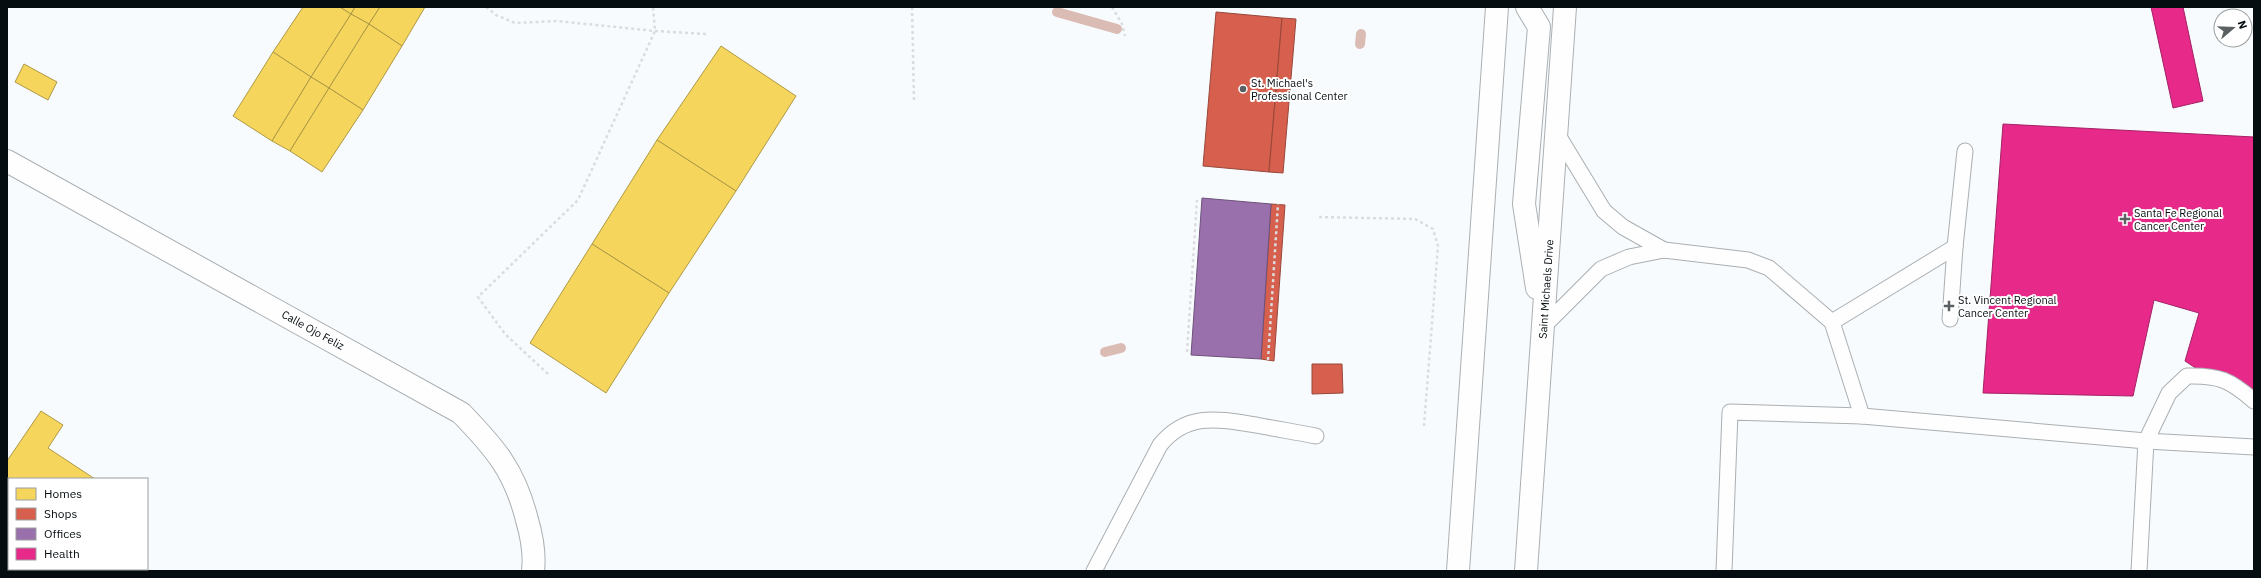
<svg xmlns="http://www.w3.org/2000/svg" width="2261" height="578" font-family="'IBM Plex Sans',sans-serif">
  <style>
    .homes { fill: #f6d55c; stroke: #ae9945 }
    .shops { fill: #d6604d; stroke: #98473b }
    .offices { fill: #9970ab; stroke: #6d527c }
    .health { fill: #e7298a; stroke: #a42165 }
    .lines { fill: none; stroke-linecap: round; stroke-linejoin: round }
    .stream { stroke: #dbbcb5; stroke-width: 10 }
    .service-casing { stroke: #aaafb2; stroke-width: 17 }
    .minor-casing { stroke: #aaafb2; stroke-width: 24 }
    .primary-casing { stroke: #aaafb2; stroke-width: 24 }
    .path { stroke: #dbdcdd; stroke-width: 2.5; stroke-dasharray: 3 3; stroke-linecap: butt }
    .service { stroke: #fefeff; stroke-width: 15 }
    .minor { stroke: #fefeff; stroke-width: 22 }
    .primary { stroke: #fefeff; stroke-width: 22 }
    .poi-dot { fill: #5b6063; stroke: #fff; stroke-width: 1.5 }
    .labels { text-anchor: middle; stroke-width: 4; stroke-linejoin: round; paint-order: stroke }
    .poi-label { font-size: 11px; fill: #060d10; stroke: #fff; text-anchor: start }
    .street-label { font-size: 11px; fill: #060d10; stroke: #fff }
  </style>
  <rect width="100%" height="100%" fill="#f8fbfd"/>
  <g class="homes">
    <polygon points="303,7 340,7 351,14 311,77 273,52"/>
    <polygon points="340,7 355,7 351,14"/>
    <polygon points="355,7 380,7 369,24 351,14"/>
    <polygon points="380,7 425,7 402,46 369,24"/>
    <polygon points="351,14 369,24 329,88 311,77"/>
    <polygon points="369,24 402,46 363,110 329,88"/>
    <polygon points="721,46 796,96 736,191 657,140"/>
    <polygon points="273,52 311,77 272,141 233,116"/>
    <polygon points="24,64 57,82 48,100 15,82"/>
    <polygon points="311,77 329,88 290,151 272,141"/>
    <polygon points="329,88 363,110 322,172 290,151"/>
    <polygon points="657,140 736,191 669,293 592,244"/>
    <polygon points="592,244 669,293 606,393 530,343"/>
    <polygon points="41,411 63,425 48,448 95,479 9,479 9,496 7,495 7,461"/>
  </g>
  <g class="shops">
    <polygon points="1216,12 1282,18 1269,172 1203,166"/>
    <polygon points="1282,18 1296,19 1283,173 1269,172"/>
    <polygon points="1271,204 1285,205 1274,361 1261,359"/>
    <polygon points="1312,364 1342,364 1343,393 1312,394"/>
  </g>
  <polygon class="offices" points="1202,198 1271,204 1261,359 1191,355"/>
  <g class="health">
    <polygon points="2151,7 2183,7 2203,101 2173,108"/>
    <polygon points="2003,124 2254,137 2254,406 2185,361 2199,313 2154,300 2133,396 1983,393"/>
  </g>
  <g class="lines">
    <g class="stream">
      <polyline points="1057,12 1117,29"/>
      <polyline points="1360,44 1361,34"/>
      <polyline points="1105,352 1121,348"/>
    </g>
    <defs>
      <g id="service">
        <polyline points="1556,132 1604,211 1623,227 1664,250"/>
        <polyline points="1950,319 1955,247"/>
        <polyline points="1832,322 1862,416"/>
        <polyline points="1544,326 1601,269 1629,257 1664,250 1748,260 1769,268 1832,322 1955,247 1965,151"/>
        <path d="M2254,401C2230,380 2219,375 2187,376L2169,393L2146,441L2254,447"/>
        <path d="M1094,571L1160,445C1187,412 1218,419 1256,425C1276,429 1296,432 1316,436"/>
        <polyline points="1724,571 1730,412 1862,416 2146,441 2139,571"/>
      </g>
      <path id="minor" d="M7,161L461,413C495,448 515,471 527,520C532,537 535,554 533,571"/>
      <g id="primary">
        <polyline points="1527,7 1539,27 1524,204 1537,288"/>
        <polyline points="1458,571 1497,7"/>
        <polyline points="1526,571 1565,7"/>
      </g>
    </defs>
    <use href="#service" class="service-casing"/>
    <use href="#minor" class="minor-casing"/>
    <use href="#primary" class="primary-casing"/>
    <g class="path">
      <polyline points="486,7 496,15 515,23 557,21 655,31 706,34"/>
      <polyline points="912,7 914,101"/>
      <polyline points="1112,7 1122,24 1125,36"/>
      <polyline points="1319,217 1415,219 1433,229 1438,246 1424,426"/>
      <polyline points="1187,352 1197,200"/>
      <polyline points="1268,360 1278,204"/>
      <polyline points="548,374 505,334 478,297 578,200 655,31 653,7"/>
    </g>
    <use href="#service" class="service"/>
    <use href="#minor" class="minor"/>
    <use href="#primary" class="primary"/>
  </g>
  <g class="poi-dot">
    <circle cx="1243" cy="89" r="4"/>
    <path d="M2123 213h4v4h4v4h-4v4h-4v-4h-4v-4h4z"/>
    <path d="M1947 300h4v4h4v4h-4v4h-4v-4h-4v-4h4z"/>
  </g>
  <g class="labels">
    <g class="poi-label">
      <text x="1251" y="87">St. Michael's<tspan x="1251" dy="13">Professional Center</tspan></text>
      <text x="2134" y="217">Santa Fe Regional<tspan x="2134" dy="13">Cancer Center</tspan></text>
      <text x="1958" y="304">St. Vincent Regional<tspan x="1958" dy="13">Cancer Center</tspan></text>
    </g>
    <g class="street-label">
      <text transform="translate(1546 289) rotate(-86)" y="4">Saint Michaels Drive</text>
      <text transform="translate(313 330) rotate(29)" y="4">Calle Ojo Feliz</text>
    </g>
  </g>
  <rect width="2261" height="578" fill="none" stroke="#060d10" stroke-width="16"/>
  <rect x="8" y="478" width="140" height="92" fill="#ffffff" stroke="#9b9e9f"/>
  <rect x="16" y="488" width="20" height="12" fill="#f6d55c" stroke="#9b9e9f"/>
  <text x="44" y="498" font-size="12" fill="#060d10">Homes</text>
  <rect x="16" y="508" width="20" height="12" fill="#d6604d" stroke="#9b9e9f"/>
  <text x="44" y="518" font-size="12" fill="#060d10">Shops</text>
  <rect x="16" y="528" width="20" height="12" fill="#9970ab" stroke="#9b9e9f"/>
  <text x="44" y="538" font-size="12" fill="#060d10">Offices</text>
  <rect x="16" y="548" width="20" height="12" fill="#e7298a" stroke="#9b9e9f"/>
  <text x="44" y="558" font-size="12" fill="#060d10">Health</text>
  <g transform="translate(2233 28) rotate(71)"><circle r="19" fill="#ffffff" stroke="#9b9e9f"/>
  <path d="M0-3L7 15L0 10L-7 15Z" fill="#5b6063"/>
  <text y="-6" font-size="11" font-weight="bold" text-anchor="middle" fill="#060d10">N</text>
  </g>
</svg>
